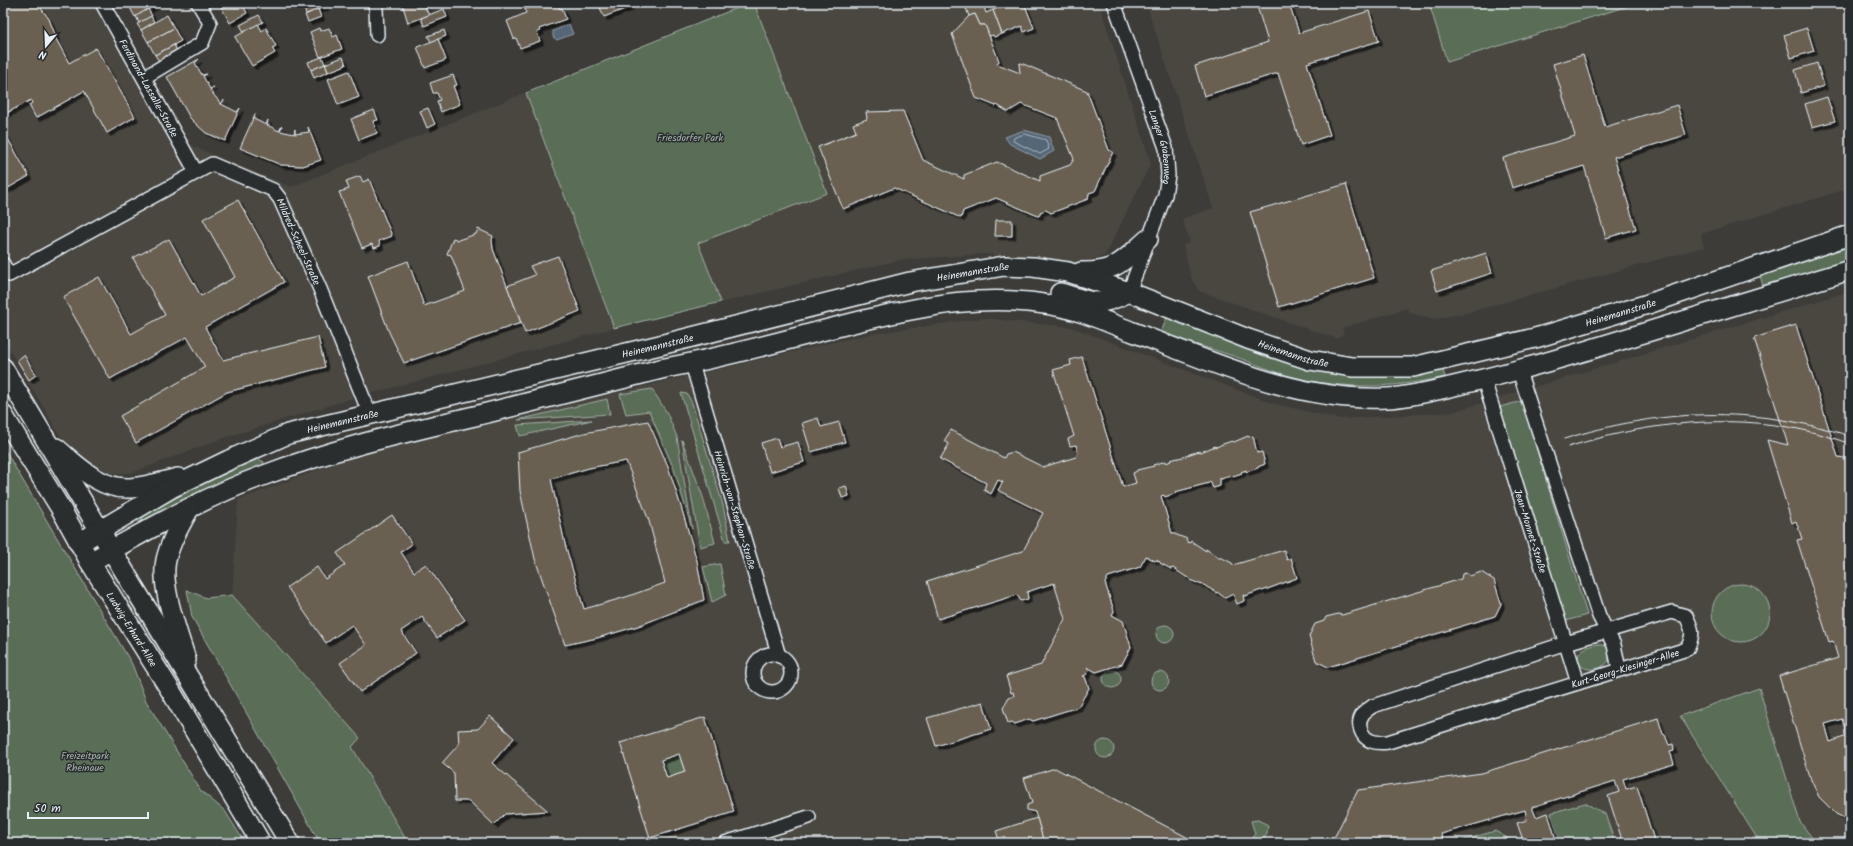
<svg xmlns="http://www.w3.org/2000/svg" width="1853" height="846" font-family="Kalam,sans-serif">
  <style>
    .built { fill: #4a4740 }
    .green { fill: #5a6d57; stroke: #a1afa8 }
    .water { fill: #546676; stroke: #8f9eaa }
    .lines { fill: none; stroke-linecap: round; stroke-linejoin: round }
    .shore { stroke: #adb9c4; stroke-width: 1 }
    .building { fill: #6a6051; stroke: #e8f1f8; fill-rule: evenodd; filter: url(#shadow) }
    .street-casing { stroke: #e8f1f8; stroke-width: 16 }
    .secondary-casing { stroke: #e8f1f8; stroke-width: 22 }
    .street { stroke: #2a2d2e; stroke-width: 13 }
    .secondary { stroke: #2a2d2e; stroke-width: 19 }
    .tram { stroke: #e8f1f8; stroke-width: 1 }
    .labels { text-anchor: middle; stroke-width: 3; stroke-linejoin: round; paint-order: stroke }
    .street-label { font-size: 10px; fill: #e8f1f8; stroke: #2a2d2e }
    .park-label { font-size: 10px; fill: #a8b6b0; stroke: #2a2d2e }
  </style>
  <defs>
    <filter id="shadow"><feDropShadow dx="3.5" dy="3.5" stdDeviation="0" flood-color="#0009"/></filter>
  </defs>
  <rect width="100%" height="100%" fill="#3d3c38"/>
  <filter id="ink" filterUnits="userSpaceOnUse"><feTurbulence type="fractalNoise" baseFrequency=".025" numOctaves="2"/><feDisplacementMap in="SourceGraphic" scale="8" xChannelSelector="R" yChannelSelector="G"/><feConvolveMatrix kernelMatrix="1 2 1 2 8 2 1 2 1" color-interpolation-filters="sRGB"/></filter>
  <g filter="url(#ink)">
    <g class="built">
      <polygon points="3,3 106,3 180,141 291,187 749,3 1099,3 1151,163 1105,256 1070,265 986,254 900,260 614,328 347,400 221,439 131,473 100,473 62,439 3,339"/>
      <polygon points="1146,3 1850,3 1850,151 1845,153 1850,168 1850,188 1701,234 1704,247 1466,313 1435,319 1409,313 1407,308 1342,328 1344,333 1337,339 1199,291 1191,278 1183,245 1190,243 1182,219 1213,208"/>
      <polygon points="1850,291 1850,843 1816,843 1800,822 1759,688 1680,716 1760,843 408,843 352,747 360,738 232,595 238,500 368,451 864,335 981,318 1071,327 1272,403 1340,419 1452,412"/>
    </g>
    <g class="green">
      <polygon points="749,3 754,3 827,193 698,243 721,302 614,328 526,93"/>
      <polygon points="1429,3 1627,3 1628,6 1447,62"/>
      <polygon points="1850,241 1850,261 1763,287 1760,275"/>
      <path d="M1167,317C1224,340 1291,372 1352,376C1383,378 1413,375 1443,370L1445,377C1394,388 1345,390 1294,377C1273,372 1254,363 1233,356C1209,348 1185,342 1161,332Z"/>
      <polygon points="652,389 667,413 677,437 692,529 674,469 649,411 626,414 620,394"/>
      <polygon points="681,393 687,394 692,403 723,505 730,541 725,541"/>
      <polygon points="607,399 610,414 518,420"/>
      <polygon points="1522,401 1587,615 1566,621 1500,407"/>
      <polygon points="592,420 520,436 517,425 518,425"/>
      <polygon points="682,440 703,497 715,543 700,547"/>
      <polygon points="3,447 132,664 146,701 201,791 225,811 245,843 3,843"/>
      <polygon points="258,459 264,462 262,467 140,526 137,519 205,482"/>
      <polygon points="720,564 726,595 712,602 703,567"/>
      <circle cx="1741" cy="613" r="29"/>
      <polygon points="187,590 206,598 232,595 360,738 352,747 408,843 320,843 192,617"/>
      <circle cx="1165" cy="634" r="9"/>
      <path d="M1598,644L1606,646L1609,650V660C1603,670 1586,673 1578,663C1576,649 1587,647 1598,644Z"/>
      <circle cx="1112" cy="679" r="9"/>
      <circle cx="1160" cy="681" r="9"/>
      <polygon points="1759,688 1800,822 1816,843 1760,843 1680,716"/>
      <circle cx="1105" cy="749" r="9"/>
      <polygon points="679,754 685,772 667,778 661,760"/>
      <polygon points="1585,803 1605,814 1615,843 1560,843 1551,813"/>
      <polygon points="1258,820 1268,825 1267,833 1262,843 1251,843 1255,834 1251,821"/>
      <polygon points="1495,831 1516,843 1462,843 1461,841"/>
    </g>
    <g class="water">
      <polygon points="569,24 573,34 557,40 553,37 553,31"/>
      <polygon points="1024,130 1049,137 1054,151 1040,159 1010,144 1005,137"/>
    </g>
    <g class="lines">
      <polygon class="shore" points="1025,134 1046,140 1049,149 1040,154 1013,141 1014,138"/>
    </g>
    <g class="building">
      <polygon points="3,3 38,4 49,19 56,37 55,37 69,63 96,48 135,117 107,133 84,91 36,118 29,105 32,103 31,100 3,115"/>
      <polygon points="130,3 159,3 135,17 128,4"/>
      <polygon points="219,3 247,3 243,5 247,13 230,23"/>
      <polygon points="302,3 326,3 327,6 306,14"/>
      <polygon points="402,3 423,3 429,15 408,23"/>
      <polygon points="544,3 557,3 560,9 562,8 566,19 539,29 541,31 537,32 540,41 520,48 516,38 514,39 507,21 526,13 525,9 532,7 533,8"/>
      <polygon points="598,3 628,3 630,7 604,17"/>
      <polygon points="964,3 983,3 986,13 993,10 1002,34 994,37 993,35 989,36 985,25 980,25 975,14 969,16"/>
      <polygon points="1011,3 1024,3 1034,28 1024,32 1022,26 1002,34 993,10"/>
      <polygon points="1256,3 1289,3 1299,33 1369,11 1379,41 1307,63 1330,135 1301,145 1278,73 1204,96 1195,66 1268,42"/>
      <polygon points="148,9 152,16 139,23 136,16"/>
      <polygon points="318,9 321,17 308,22 305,15"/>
      <polygon points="444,9 447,17 424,26 421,18"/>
      <polygon points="975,14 980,25 985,25 999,61 997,64 1020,73 1019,64 1021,63 1087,91 1109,150 1113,152 1095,191 1089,193 1088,199 1051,213 1046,210 1040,212 1040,215 1038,216 996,198 963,211 961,218 894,188 843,209 818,147 856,132 853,124 867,119 866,112 903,111 923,160 964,179 964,175 997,162 1040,181 1040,176 1070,165 1074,159 1057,118 1021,104 1008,112 997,105 996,106 976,98 952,34 969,16"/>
      <polygon points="167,15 174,28 148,42 141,30"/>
      <polygon points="259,15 263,22 244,32 240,25"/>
      <polygon points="151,16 154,22 141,30 137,24"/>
      <polygon points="258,24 262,31 266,28 276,46 272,48 275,53 252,66 235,37"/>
      <polygon points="174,28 181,41 155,55 148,42"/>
      <polygon points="319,28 320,31 329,28 333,37 337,35 342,49 320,57 310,32"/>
      <polygon points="1807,28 1814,51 1791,58 1784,35"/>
      <polygon points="444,30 446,36 431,42 428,36"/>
      <polygon points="438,39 446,60 425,68 417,47"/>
      <polygon points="174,45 177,51 159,61 155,55"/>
      <polygon points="1583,55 1605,127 1677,105 1686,135 1614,157 1636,229 1606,238 1584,166 1512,188 1503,158 1575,136 1553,64"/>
      <polygon points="322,57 325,64 311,70 308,62"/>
      <polygon points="343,57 346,65 328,72 325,64"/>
      <polygon points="199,59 195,63 202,75 207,74 203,76 210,89 214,87 210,90 221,104 224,100 221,104 237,112 240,108 225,141 206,133 196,124 190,118 167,77"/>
      <polygon points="1817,63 1824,86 1801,93 1795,70"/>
      <polygon points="325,64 328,72 314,78 311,70"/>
      <polygon points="349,71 359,97 338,105 328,79"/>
      <polygon points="453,75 457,85 453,86 460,104 441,112 437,101 440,100 437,93 433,93 430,83"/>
      <polygon points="1827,97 1835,121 1812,127 1805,104"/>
      <polygon points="428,108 435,124 427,128 420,111"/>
      <polygon points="374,110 378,120 373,121 377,133 359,140 351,119"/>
      <polygon points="255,114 254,119 266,125 268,120 267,125 279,131 282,126 280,131 294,134 295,129 295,134 309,132 308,127 321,160 303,166 281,165 240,148"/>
      <polygon points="3,130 29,176 3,191"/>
      <polygon points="360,176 363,182 369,179 392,236 379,241 380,246 374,248 372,244 362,248 339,192 349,189 346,181"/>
      <polygon points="1346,184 1374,278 1279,307 1250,212"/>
      <polygon points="238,200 284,282 205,327 223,360 318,337 325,367 227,392 136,443 120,416 205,367 187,337 110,379 63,297 99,277 131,334 165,315 133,258 169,239 201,296 235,277 203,219"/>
      <polygon points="996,220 1012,220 1012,236 995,236"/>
      <polygon points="478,229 493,236 492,240 493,249 521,323 404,363 389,332 368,276 408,261 424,306 465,291 451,255 447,254 453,238 458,240 476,234"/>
      <polygon points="1486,253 1492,273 1437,291 1431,271"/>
      <polygon points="558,256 580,311 525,333 507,286 535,275 530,266"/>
      <path d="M1796,325L1838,457L1850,459V821L1836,814L1819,797L1811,780L1779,676L1838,658L1833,641L1829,642L1797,540L1802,539L1796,521L1792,523L1767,440L1788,445L1754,338ZM1842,719L1847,736L1830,742L1825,724Z"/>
      <polygon points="24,355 36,375 29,380 17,360"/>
      <polygon points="1082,357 1123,487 1136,483 1133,473 1137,471 1137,470 1154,466 1153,465 1166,461 1166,463 1171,461 1170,460 1187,456 1187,455 1199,451 1201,452 1215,446 1216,447 1219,446 1220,445 1232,441 1234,442 1248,436 1249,437 1253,436 1257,453 1262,452 1265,464 1258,467 1258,468 1246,472 1246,470 1241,472 1242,473 1230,477 1229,475 1222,479 1220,478 1220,486 1217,487 1213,488 1210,481 1209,483 1175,492 1176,493 1165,497 1164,495 1161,496 1172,533 1187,539 1186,541 1190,543 1191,541 1206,551 1206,549 1219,558 1222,558 1232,563 1233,565 1284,550 1287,560 1291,558 1297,578 1262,591 1261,590 1245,596 1243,595 1244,601 1237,604 1233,594 1225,598 1217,592 1217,593 1202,584 1202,585 1190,580 1188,577 1186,577 1173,568 1171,569 1160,563 1160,562 1156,560 1155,561 1146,556 1140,567 1108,577 1105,583 1114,611 1112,615 1123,621 1131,647 1122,664 1096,672 1087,667 1089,670 1085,676 1083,676 1085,677 1089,688 1078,707 1033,721 1029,719 1015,724 1012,722 1008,723 1003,708 1009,698 1014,696 1013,692 1011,693 1006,676 1041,665 1065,619 1054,583 1027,592 1028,599 1021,601 1017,595 938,619 927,581 1023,551 1043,513 1001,492 998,490 1003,482 998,480 991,494 984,490 986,483 940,459 949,444 944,441 951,430 1004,458 1006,454 1013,452 1043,467 1076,457 1078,453 1076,445 1070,446 1068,439 1074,436 1053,370 1071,365 1070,360"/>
      <polygon points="818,418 821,427 839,422 845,442 811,452 802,423"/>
      <path d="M648,421L668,466L682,510L697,561L704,600L638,626L597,638L565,645L535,559L520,491L518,452L584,433ZM626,461L649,521L665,583L626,597L584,609L565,544L551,479L589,468Z"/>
      <polygon points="777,438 780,447 798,442 804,462 770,472 761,443"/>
      <polygon points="846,486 849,496 842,498 839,488"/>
      <polygon points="392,515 412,544 401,552 414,572 426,564 465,620 437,638 422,617 401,631 416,653 360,692 340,663 366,645 352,625 326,643 287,587 317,567 325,579 345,565 337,553"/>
      <polygon points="1481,572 1494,580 1501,604 1495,616 1328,667 1316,661 1309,636 1315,624 1324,621 1326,617 1338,614 1342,615 1461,579 1462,574 1466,573 1470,576"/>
      <polygon points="983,702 991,729 936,746 927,718"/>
      <polygon points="490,716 514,738 492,763 548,811 505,814 494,825 469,801 455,801 454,773 442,763 459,744 458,730 478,729"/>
      <path d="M705,717L734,812L650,838L620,743ZM679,754L685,772L667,778L661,760Z"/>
      <polygon points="1658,718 1663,734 1665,735 1669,745 1673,744 1674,750 1670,751 1674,764 1623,779 1626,789 1637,786 1655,843 1623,843 1608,796 1619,792 1615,781 1532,807 1536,817 1548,813 1557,843 1524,843 1517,823 1527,820 1525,810 1441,834 1444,843 1435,843 1434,838 1418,843 1321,843 1320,841 1335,836 1358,790 1482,773"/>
      <polygon points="1055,768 1198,843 1044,843 1035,812 1027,810 1027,805 1032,803 1024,778"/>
      <polygon points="1037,818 1044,843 1000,843 996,831"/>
    </g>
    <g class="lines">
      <defs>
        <g id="street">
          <path id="s1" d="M102,3L196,172"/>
          <polyline points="374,3 376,8 377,35"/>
          <path id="s2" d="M1114,3L1166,148L1168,175L1165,195L1129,292"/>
          <polyline points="145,77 202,43 210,23 198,3"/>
          <path id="s3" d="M3,264L9,275L212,164L273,190L280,199L320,289L370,415"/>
          <path id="s4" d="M692,364L779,656"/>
          <polyline points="1519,371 1599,616 1614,645 1619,669"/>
          <path id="s5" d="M1484,380L1578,683"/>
          <path d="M1672,612L1686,616C1693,630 1694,634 1687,649L1388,742C1382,743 1377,743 1371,741C1361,737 1356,723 1363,714C1365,711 1370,708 1373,706L1566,643Z"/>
          <circle cx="772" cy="673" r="19"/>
          <polyline points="725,843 809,817"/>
        </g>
        <g id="secondary">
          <path d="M1081,272C1116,273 1124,260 1148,239"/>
          <path d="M1060,293C1092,302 1098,308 1129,292"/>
          <polyline points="3,368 133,586 290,843"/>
          <path id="s6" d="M3,415L61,509L90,562L169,688L261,843"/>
          <path d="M56,448C77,465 100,490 130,488C146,487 162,482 178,478"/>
          <path id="s7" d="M79,543L171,488L229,460L288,434L660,345L910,282L1004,266L1033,267L1068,272L1129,292L1248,339L1310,360L1352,367H1413L1539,337L1648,304L1850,235"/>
          <path d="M90,562C146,531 202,498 262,476C335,448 411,431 487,413C546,398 606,383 665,368C734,356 801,335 869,319C932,304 987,294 1051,305C1079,309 1107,322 1133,332C1215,363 1299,402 1387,398C1410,397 1432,391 1454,386C1498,376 1541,364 1585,351C1673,324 1762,297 1850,270"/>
          <path d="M186,660C178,633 160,587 166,560C170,542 180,525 189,509"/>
        </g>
      </defs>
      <use href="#street" class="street-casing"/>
      <use href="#secondary" class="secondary-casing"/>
      <use href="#street" class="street"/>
      <use href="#secondary" class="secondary"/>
      <g class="tram">
        <path d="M1564,439C1660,409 1753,405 1850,436"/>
        <path d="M1568,447C1658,419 1759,409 1850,444"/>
      </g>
    </g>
  </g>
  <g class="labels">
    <g class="street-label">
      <text dy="4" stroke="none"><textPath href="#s1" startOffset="97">Ferdinand-Lassalle-Straße</textPath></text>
      <text dy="4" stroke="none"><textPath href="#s2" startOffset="152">Langer Grabenweg</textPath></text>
      <text dy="4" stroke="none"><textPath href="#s3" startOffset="368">Mildred-Scheel-Straße</textPath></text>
      <text dy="4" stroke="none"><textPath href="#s7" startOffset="940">Heinemannstraße</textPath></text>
      <text dy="4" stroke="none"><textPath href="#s7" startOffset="1612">Heinemannstraße</textPath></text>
      <text dy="4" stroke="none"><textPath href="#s7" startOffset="616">Heinemannstraße</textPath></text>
      <text dy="4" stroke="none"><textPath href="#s7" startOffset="1276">Heinemannstraße</textPath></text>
      <text dy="4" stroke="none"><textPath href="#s7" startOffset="292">Heinemannstraße</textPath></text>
      <text dy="4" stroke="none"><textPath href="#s4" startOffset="152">Heinrich-von-Stephan-Straße</textPath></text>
      <text dy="4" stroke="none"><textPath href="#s5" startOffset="158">Jean-Monnet-Straße</textPath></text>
      <text dy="4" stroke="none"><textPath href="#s6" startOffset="250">Ludwig-Erhard-Allee</textPath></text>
      <text transform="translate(1625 668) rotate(-17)" y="4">Kurt-Georg-Kiesinger-Allee</text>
    </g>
    <g class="park-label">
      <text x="690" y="141">Friesdorfer Park</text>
      <text x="85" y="759">Freizeitpark<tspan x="85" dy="12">Rheinaue</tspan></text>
    </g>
  </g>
  <rect width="1853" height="846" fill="none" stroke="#2a2d2e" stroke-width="16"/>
  <rect x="8" y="8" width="1837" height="830" fill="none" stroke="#e8f1f8" stroke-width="1.5" filter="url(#ink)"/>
  <g transform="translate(46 46) rotate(199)" stroke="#2a2d2e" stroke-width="3" paint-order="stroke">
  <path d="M0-3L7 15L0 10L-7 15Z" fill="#e8f1f8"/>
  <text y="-6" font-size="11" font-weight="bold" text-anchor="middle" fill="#e8f1f8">N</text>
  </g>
  <path d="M28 812v6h120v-6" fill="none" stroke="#e8f1f8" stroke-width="2"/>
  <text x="34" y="812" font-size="12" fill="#e8f1f8" stroke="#2a2d2e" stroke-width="3" paint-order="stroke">50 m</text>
</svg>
